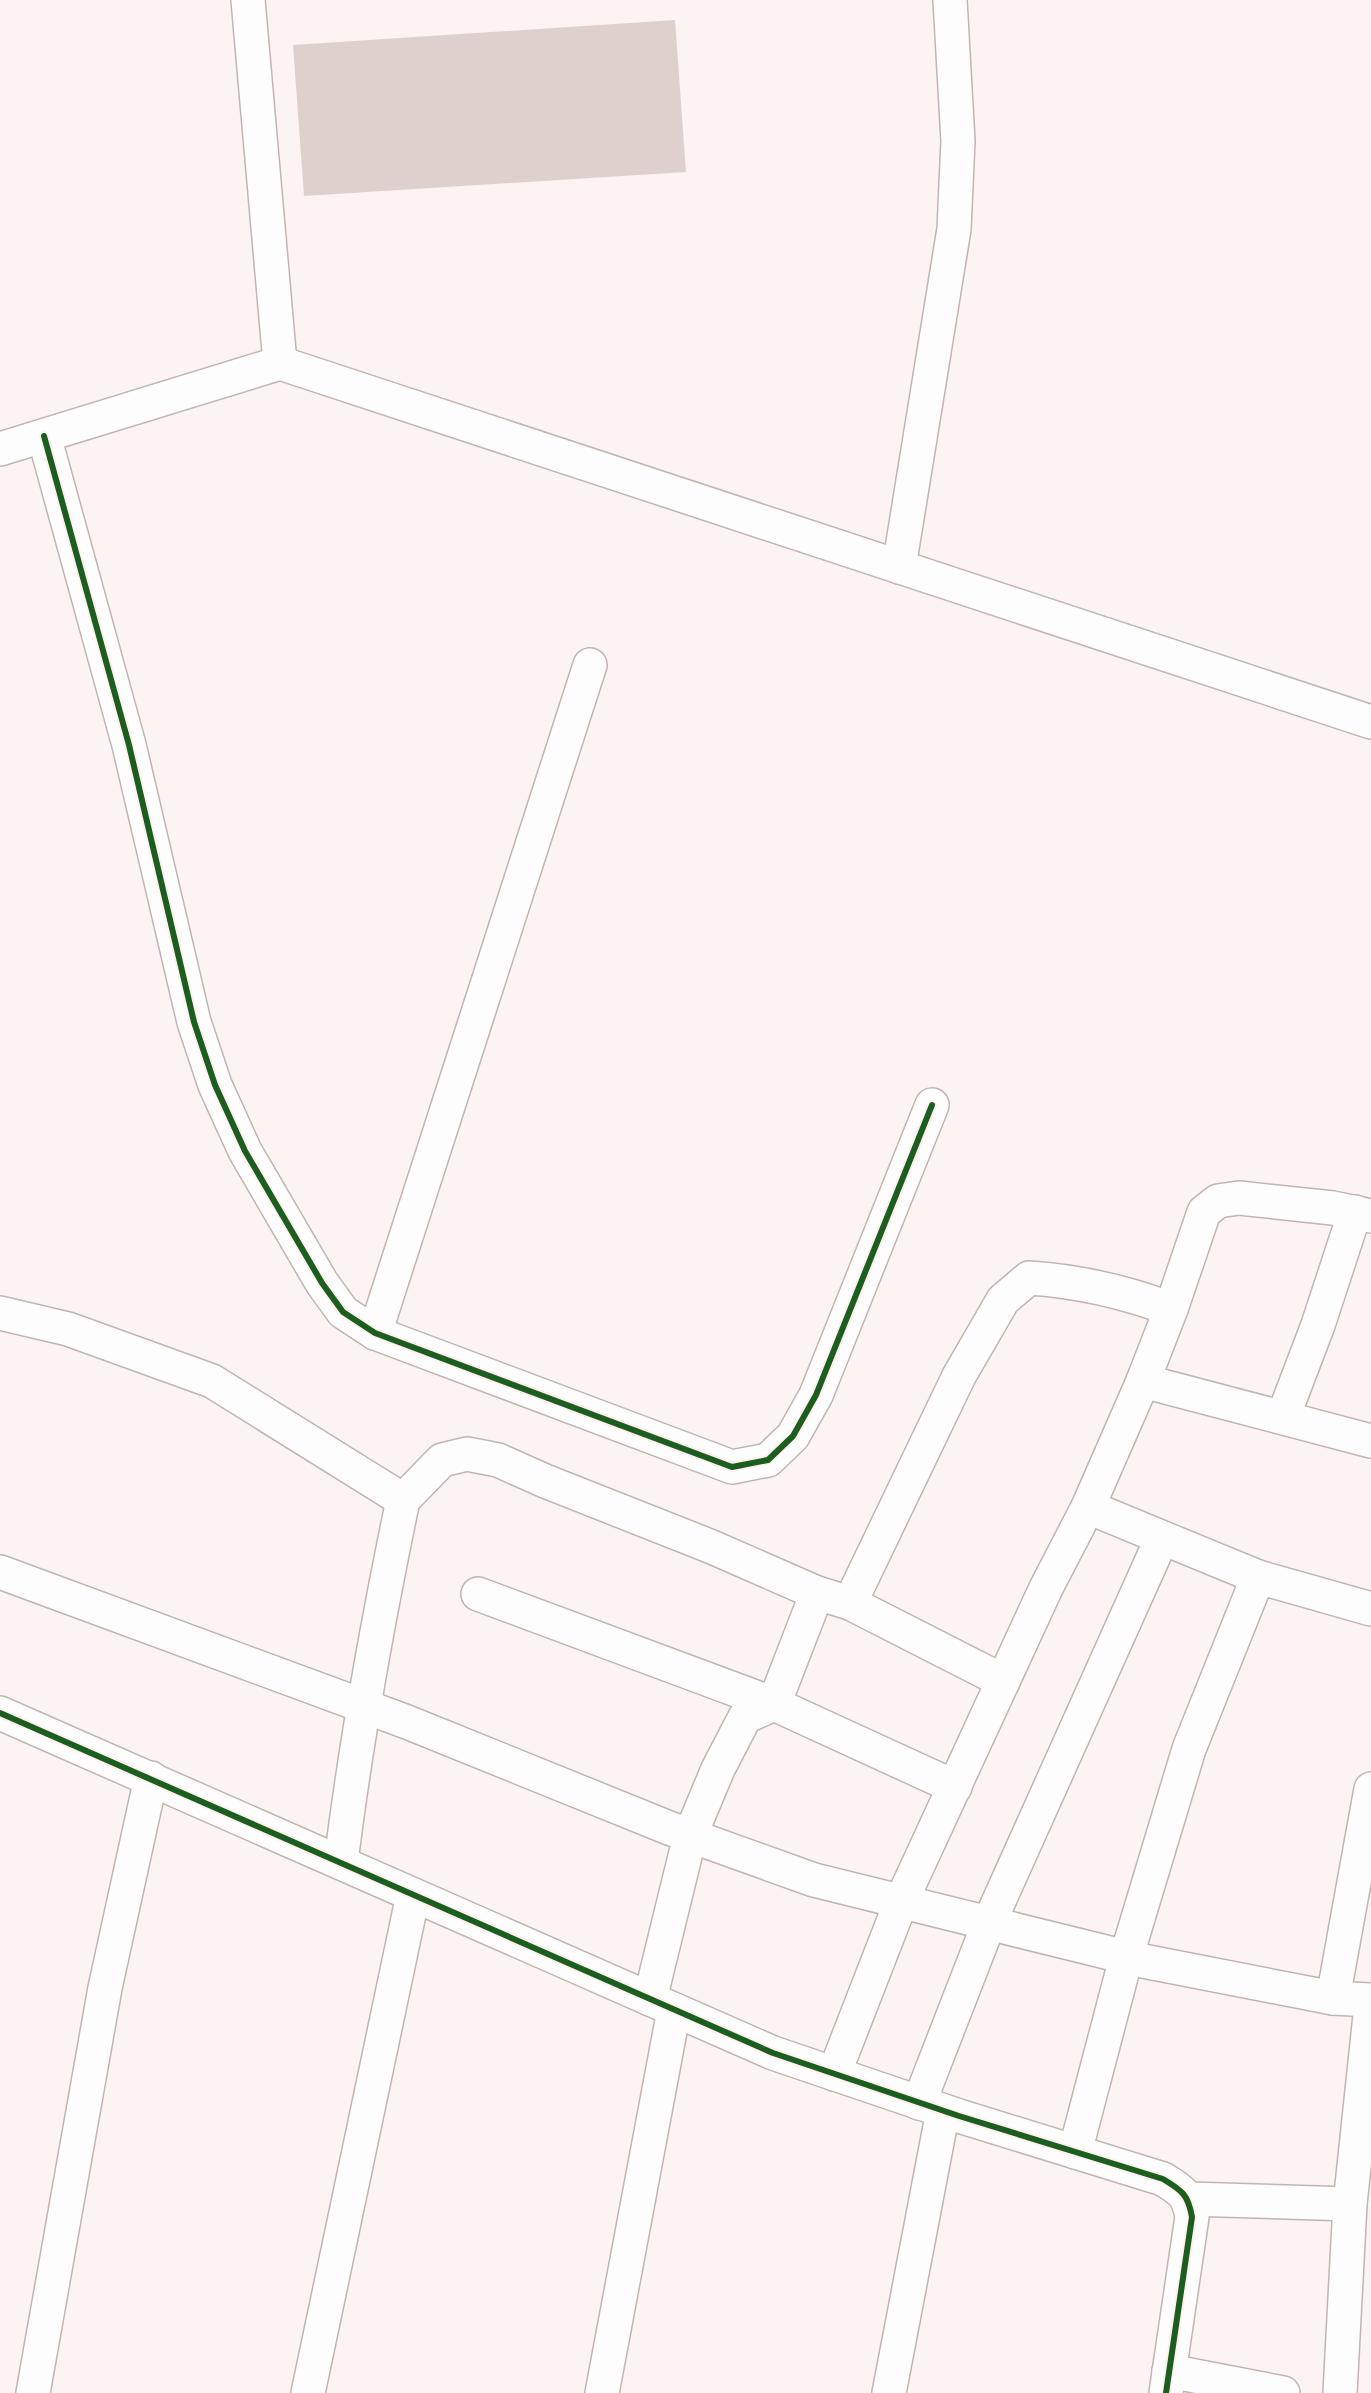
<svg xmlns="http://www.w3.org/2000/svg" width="1371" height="2393" font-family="Manrope,sans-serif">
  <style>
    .building { fill: #ded1cd }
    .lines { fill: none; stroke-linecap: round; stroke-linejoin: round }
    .minor-casing { stroke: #bfb6b3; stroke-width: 36 }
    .tertiary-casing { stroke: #bfb6b3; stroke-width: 36 }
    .minor { stroke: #fefdfd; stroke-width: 33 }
    .tertiary { stroke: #fefdfd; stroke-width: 33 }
    .cycleway-casing { stroke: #fff2ee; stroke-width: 10 }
    .cycleway { stroke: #1b5e20; stroke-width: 6 }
  </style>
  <rect width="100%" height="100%" fill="#fbf4f2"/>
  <polygon class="building" points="675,20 686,172 304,196 293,45"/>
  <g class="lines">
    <defs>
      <g id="minor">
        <polyline points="248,0 280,363"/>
        <polyline points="44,436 129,745 194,1022 215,1085 245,1151 322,1283 343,1312 375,1333 732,1467 768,1460 793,1436 816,1395 932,1105"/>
        <polyline points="899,567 954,229 958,141 950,0"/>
        <polyline points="0,1313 68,1329 212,1381 403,1500 442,1460 467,1454 498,1460 545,1481 712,1547 817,1593 850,1603 1003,1681"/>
        <polyline points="375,1333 590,665"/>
        <polyline points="1143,1381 1371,1441"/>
        <polyline points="1283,1417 1318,1325 1355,1212"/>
        <polyline points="1088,1507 1258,1577 1371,1609"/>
        <polyline points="0,1572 407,1722 669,1828 814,1880 1138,1960 1333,1998 1371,2000"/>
        <polyline points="478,1594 774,1704 955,1787"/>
        <path d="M850,1603L959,1376L1003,1300L1029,1278C1078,1281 1125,1292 1171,1309"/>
        <path d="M0,1713L773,2053L959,2116L1163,2179C1183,2191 1188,2195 1192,2217L1166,2393"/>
        <path d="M341,1862C356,1740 378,1620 403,1500"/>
        <polyline points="1333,1998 1371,1789"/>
        <polyline points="650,1999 690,1836 718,1769 745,1717 774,1704 817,1593"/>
        <polyline points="834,2074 901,1902 1046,1588 1088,1507 1143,1381 1171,1309 1204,1212 1218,1201 1239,1198 1333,1208 1371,1216"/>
        <polyline points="919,2103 989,1923 1162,1538"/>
        <polyline points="1075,2152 1126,1958 1189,1749 1258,1577"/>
        <polyline points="1189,2199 1350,2204"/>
        <polyline points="1169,2371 1283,2393"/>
        <polyline points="33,2393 105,1988 151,1778"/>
        <polyline points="308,2393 413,1895"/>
        <polyline points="602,2393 674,2010"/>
        <polyline points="889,2393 943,2111"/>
        <polyline points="1340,2393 1350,2204 1371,2006"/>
      </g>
      <polyline id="tertiary" points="0,449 280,363 1371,722"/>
    </defs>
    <use href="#minor" class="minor-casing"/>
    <use href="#tertiary" class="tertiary-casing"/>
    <use href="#minor" class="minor"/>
    <use href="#tertiary" class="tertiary"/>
    <defs>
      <g id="cycleway">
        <polyline points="44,436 129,745 194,1022 215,1085 245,1151 322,1283 343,1312 375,1333 732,1467 768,1460 793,1436 816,1395 932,1105"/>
        <path d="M0,1713L773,2053L959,2116L1163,2179C1183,2191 1188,2195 1192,2217L1166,2393"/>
      </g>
    </defs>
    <use href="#cycleway" class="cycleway-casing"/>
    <use href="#cycleway" class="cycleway"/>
  </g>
</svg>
